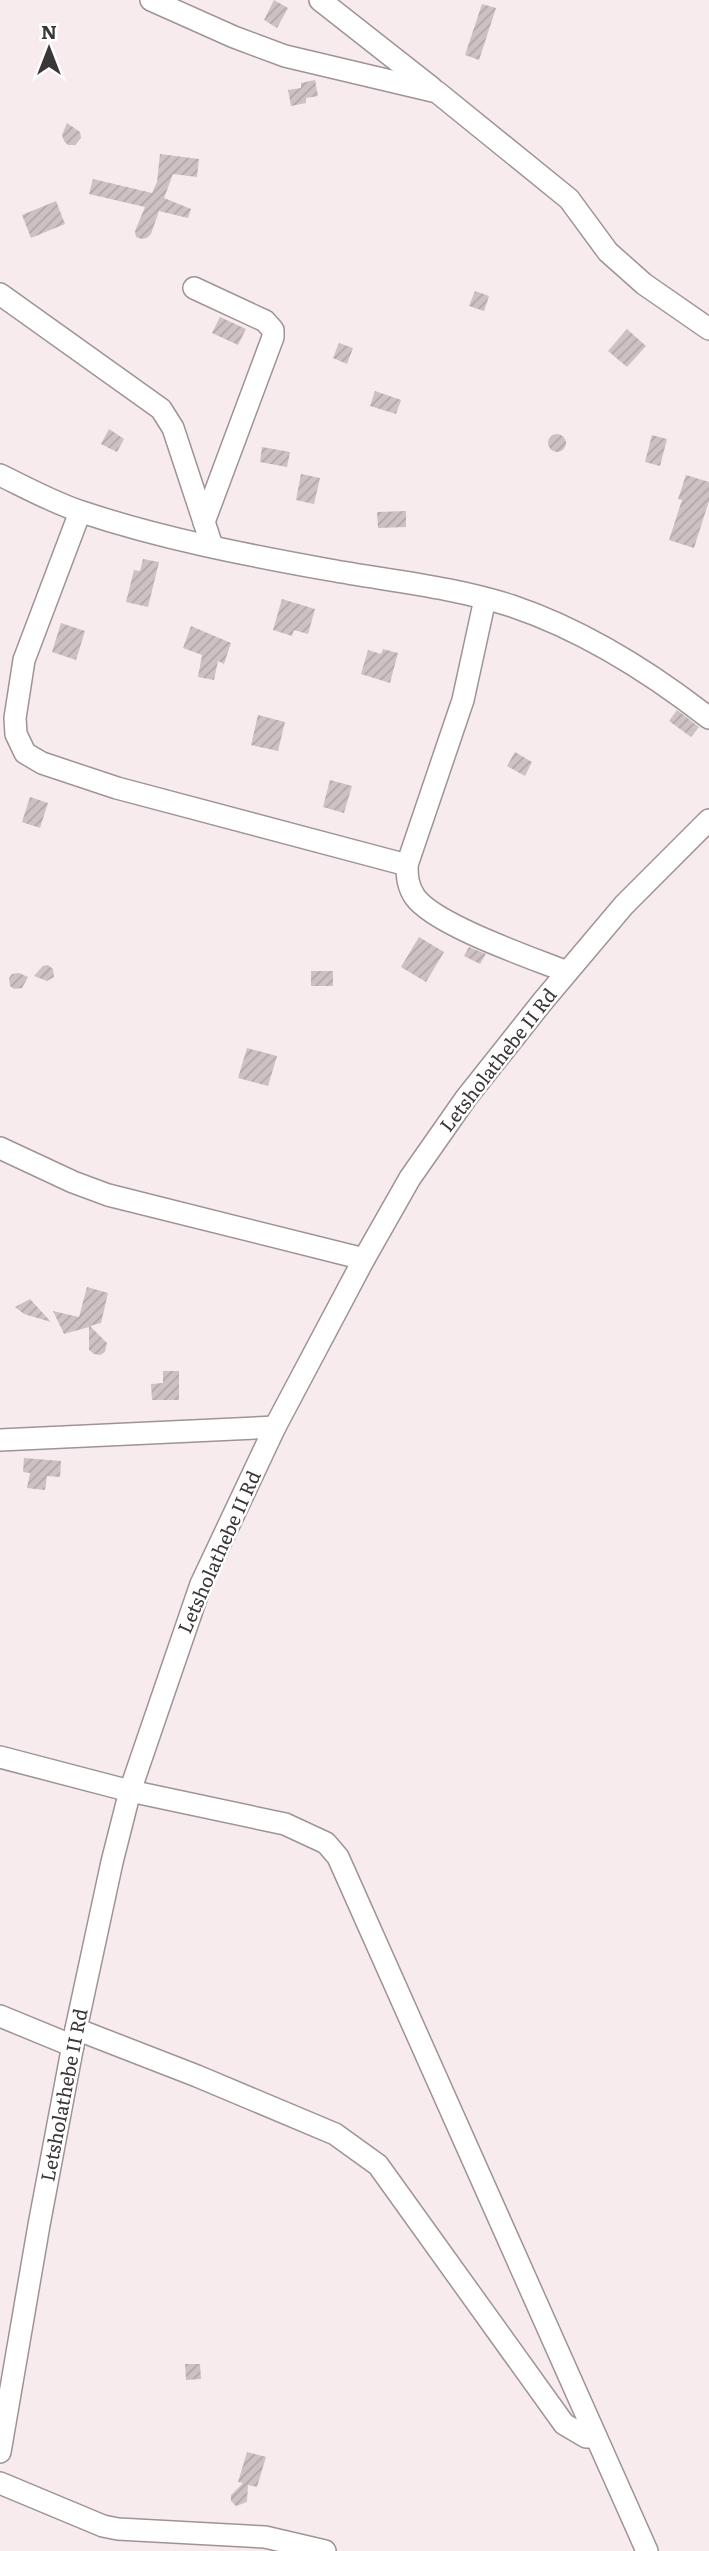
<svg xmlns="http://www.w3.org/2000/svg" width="709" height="2551" font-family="Literata,serif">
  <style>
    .building { fill: url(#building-hatch) }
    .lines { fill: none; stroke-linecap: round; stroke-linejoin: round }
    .minor-casing { stroke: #9e9395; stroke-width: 24 }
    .minor { stroke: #fff; stroke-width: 21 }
    .labels { text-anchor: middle; stroke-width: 5; stroke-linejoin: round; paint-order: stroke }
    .street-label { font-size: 19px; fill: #3b3637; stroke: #fff }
  </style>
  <defs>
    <pattern id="building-hatch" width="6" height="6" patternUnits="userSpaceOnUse" patternTransform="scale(1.75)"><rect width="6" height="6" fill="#cdc1c4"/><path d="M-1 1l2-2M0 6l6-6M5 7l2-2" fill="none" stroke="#b1a6a9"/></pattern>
  </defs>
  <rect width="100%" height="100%" fill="#f7ebed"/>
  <g class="building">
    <polygon points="274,0 288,8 277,28 264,20"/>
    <polygon points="482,4 496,8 479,60 465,55"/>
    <polygon points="315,80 318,96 306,98 306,103 291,106 288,90 301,88 301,83"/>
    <polygon points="67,123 80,132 81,138 75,145 68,145 64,141 62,135"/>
    <polygon points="160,154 199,159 197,177 173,174 164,198 191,209 188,218 159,211 151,234 147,238 142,239 136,237 135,231 145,207 89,194 93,179 152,193 157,182"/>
    <polygon points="56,201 65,224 31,238 22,215"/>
    <polygon points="475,291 489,296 484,311 469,306"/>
    <polygon points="220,317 246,329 238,345 212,333"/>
    <polygon points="627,329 646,346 627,367 608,351"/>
    <polygon points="339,343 353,348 347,364 333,358"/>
    <polygon points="375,391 401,400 396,414 370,406"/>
    <polygon points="109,429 124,439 117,452 101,444"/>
    <circle cx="557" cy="443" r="9"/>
    <polygon points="652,435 667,439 660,466 645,462"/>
    <polygon points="262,447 290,452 287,467 260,462"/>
    <polygon points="301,474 320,478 314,504 296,500"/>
    <polygon points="686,475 709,482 709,501 694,548 669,540 682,500 678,499"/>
    <polygon points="406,511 406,527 378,528 377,512"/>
    <polygon points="143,559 159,562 148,607 126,602 134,570 140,571"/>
    <polygon points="282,599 315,609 308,634 294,630 292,636 273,630"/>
    <polygon points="61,623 85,631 76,660 52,652"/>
    <polygon points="191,626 231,643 224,664 218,661 214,680 198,677 202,655 183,648"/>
    <polygon points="383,649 398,653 390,683 361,674 368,650 381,654"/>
    <polygon points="677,710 699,727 691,737 669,721"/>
    <polygon points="258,715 285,722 278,751 251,745"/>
    <polygon points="515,752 532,762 525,776 507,766"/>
    <polygon points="330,780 352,786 344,813 323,807"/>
    <polygon points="30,797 48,803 40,828 22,822"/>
    <polygon points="419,937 444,952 426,982 401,967"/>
    <polygon points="469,947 486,954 480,964 464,956"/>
    <polygon points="48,965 53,969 54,977 47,981 34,976 43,966"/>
    <rect x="311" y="971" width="22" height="15"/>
    <polygon points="19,973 28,977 22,988 14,989 10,986 9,978 12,974"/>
    <polygon points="247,1048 277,1056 268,1086 238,1078"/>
    <polygon points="87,1287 108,1293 101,1323 90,1326 107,1343 105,1352 100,1355 94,1354 89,1350 89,1327 64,1334 53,1311 79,1317"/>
    <polygon points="30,1299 51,1322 24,1314 15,1307"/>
    <polygon points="163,1371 179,1371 179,1400 152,1400 151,1384 163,1383"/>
    <polygon points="24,1458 61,1461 60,1477 47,1476 45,1490 27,1488 30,1473 23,1472"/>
    <polygon points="185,2364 200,2364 201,2379 186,2380"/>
    <polygon points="247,2452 266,2457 257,2487 248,2485 247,2502 236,2506 231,2501 231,2495 243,2483 238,2482"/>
  </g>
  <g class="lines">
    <defs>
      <g id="minor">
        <polyline points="151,0 234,37 285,56 437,92 569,199 608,252 644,284 709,329"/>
        <polyline points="320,0 432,88"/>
        <polyline points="194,288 265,321 273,330 273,337 204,522"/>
        <polyline points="0,294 161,409 173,428 212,546"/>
        <path d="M0,475C27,488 54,503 82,512C163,539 247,555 330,570C391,581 453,587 512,606C583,630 650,672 709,718"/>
        <polyline points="80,512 24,660 15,718 16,734 25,753 42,763 117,788 407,865"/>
        <path d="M485,599L463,700L407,865C407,877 408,887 415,897C435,925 532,958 567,972"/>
        <polyline points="0,1148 73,1182 108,1195 364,1259"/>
        <polyline points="0,1440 275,1427"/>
        <polyline points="0,1757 130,1791 285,1824 326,1843 338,1857 647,2551"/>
        <polyline points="0,2016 73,2046"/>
        <polyline points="76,2029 197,2076 335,2134 378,2165 564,2424 586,2437 596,2437"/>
        <polyline points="0,2452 39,2225 76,2029 112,1862 130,1791 201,1584 275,1427 364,1259 410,1178 466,1098 543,1001 624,905 709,820"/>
        <polyline points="0,2483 103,2526 118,2529 265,2537 325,2551"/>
      </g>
    </defs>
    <use href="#minor" class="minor-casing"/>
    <use href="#minor" class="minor"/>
  </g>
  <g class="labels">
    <g class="street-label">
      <text transform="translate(498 1060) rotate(-52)" y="7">Letsholathebe II Rd</text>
      <text transform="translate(219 1552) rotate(-66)" y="7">Letsholathebe II Rd</text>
      <text transform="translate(64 2095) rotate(-79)" y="7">Letsholathebe II Rd</text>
    </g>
  </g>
  <g transform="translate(49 49)" stroke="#ffffff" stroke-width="5" paint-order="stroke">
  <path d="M0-5L12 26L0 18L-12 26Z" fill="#3b3637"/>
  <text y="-10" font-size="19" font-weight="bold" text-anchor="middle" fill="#3b3637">N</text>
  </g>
</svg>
